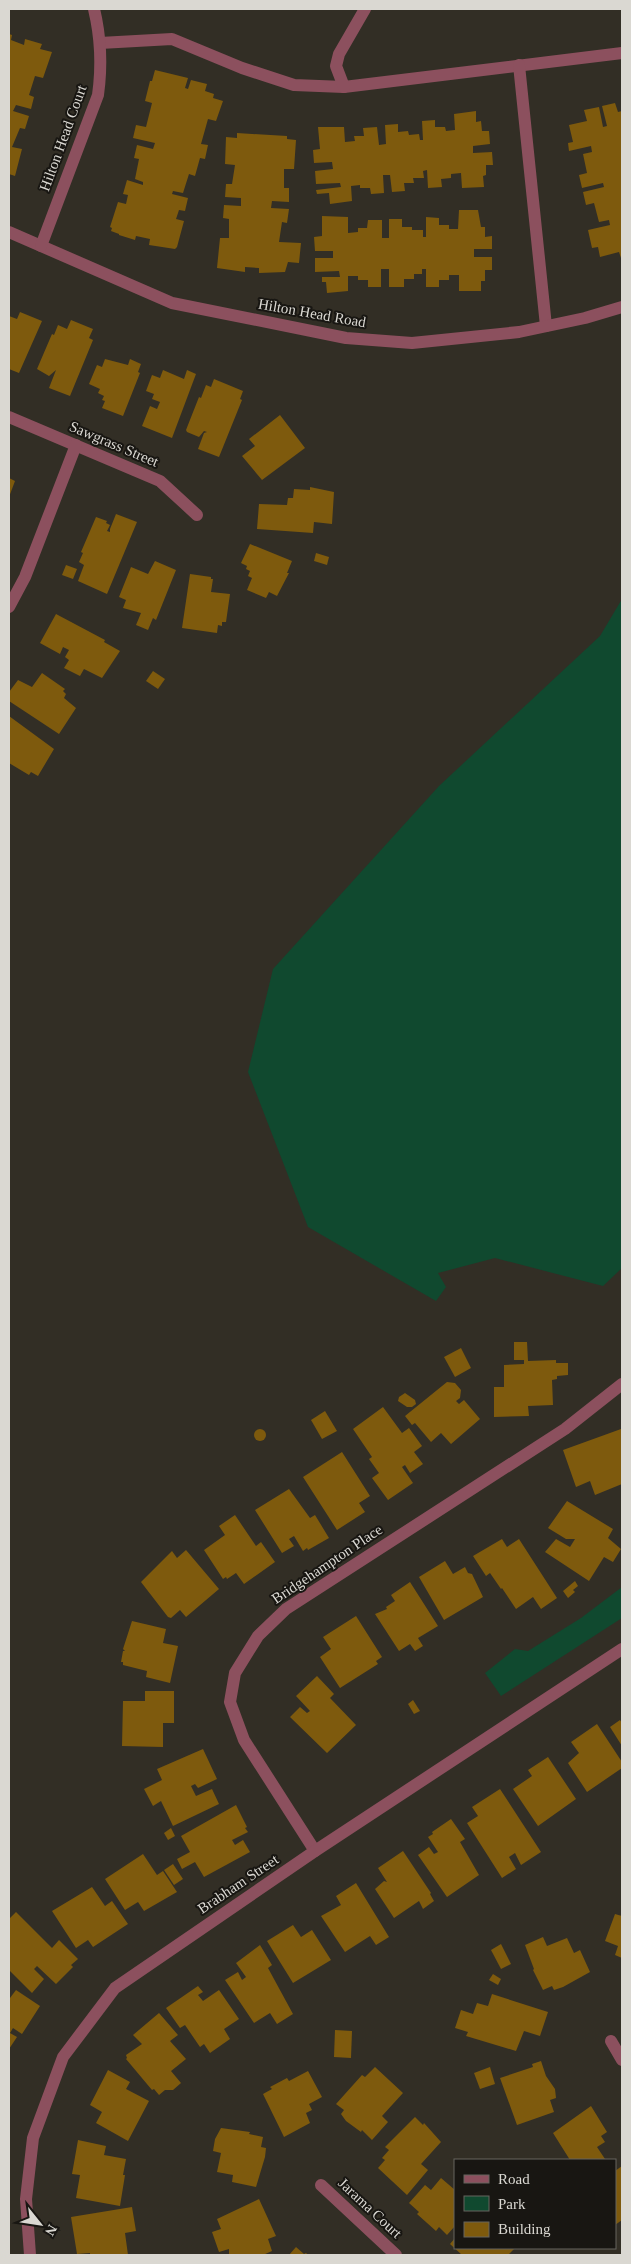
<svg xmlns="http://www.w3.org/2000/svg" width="631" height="2264" font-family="Georgia,serif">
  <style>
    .green { fill: #10492f }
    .building { fill: #7e5a0d }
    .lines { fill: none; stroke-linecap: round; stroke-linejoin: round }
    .minor { stroke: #8c505e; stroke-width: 12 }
    .labels { text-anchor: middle; stroke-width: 4; stroke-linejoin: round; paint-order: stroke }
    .street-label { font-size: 15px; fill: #dad8d2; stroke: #181612 }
  </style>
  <rect width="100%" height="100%" fill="#322e25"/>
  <g class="green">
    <polygon points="622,599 622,1268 603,1286 495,1258 438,1273 446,1287 436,1301 308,1227 248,1072 273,969 439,786 600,636"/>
    <polygon points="622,1587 622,1618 501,1696 485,1673 515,1649 528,1651 581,1618"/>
  </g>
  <g class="building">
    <polygon points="9,34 12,35 11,40 24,45 25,39 42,44 40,49 52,52 43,78 35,76 29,95 34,97 31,109 16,105 13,111 29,116 25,129 20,128 12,147 22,149 15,176 9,174"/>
    <polygon points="155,70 188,78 185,88 188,89 191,80 207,84 205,91 214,94 213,98 223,101 216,121 208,119 201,144 208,145 205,159 200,158 195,176 189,174 183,193 173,191 172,194 188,198 185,211 179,210 176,219 184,221 177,247 175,249 149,245 150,239 136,236 135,240 119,235 119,234 111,231 112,228 110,227 118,202 126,204 128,195 123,194 127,180 143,185 143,182 135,179 139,159 134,158 137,145 153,149 155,143 133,138 136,125 146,127 152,103 145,101 150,81 152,81"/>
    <polygon points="615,103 618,112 622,111 622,261 619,252 600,257 598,247 592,248 588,230 610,225 609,220 599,222 594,203 586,205 583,192 604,187 603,183 582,188 579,175 587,173 583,154 592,152 591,146 569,151 568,143 573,142 569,125 587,121 584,110 599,107 603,127 607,126 602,106"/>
    <polygon points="476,111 476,122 481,121 482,131 489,131 490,144 473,146 473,153 492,152 493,165 486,165 486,175 483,176 484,187 462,188 461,173 451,174 451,178 441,179 442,187 428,188 427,170 423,171 424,178 413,178 414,183 404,183 405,191 392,192 390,175 383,175 384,193 371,194 370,188 360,188 360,185 351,186 352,201 330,204 329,193 317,194 316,190 341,187 340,183 316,184 315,171 333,169 332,162 314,163 313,150 320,149 318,127 344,127 345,142 355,141 354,136 364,136 363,128 377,127 379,145 386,144 385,125 398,124 398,132 408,131 409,135 419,134 420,140 423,140 422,121 435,120 435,127 445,127 446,131 455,130 454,114"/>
    <polygon points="237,133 287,136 287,139 296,140 294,169 284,169 284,188 289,188 289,202 272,201 271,208 289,209 287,223 282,222 279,242 301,243 299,263 288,262 285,272 259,273 259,268 245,267 245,272 217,268 220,238 229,238 229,219 223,218 224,205 241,206 241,198 225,197 226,184 232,184 235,165 225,164 226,137 237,138"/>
    <polygon points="459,210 478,210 481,227 485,227 485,237 492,236 492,249 474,249 474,257 492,257 492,270 485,270 485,281 481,281 481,291 459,291 459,275 449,275 449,280 439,280 439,287 426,287 426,269 422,269 422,274 414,274 414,279 404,279 404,287 389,287 389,269 381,269 381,287 368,287 368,280 358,280 358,276 348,276 348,291 327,293 326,282 322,282 322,277 340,277 339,271 315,272 315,258 333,258 333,251 315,251 314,237 322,236 322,216 348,217 348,233 358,232 358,228 367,228 368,220 382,220 382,238 389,238 389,219 402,219 402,227 412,227 412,230 423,230 423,237 426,237 426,217 439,218 439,225 449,225 449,229 458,229"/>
    <polygon points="20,312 42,321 19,373 9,369 9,316 17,319"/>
    <polygon points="71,320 93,329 89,338 93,340 70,396 49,388 56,370 49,376 37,369 52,334 54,335 58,325 67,329"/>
    <polygon points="105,359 128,365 130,359 141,364 138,372 140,373 123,416 102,408 105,401 102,400 104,396 98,393 100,389 89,384 97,365 102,367"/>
    <polygon points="163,370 184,379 187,370 196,374 172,438 142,426 150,406 157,409 160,402 152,399 154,394 146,391 152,375 160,378"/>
    <polygon points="214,379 243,391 240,399 242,400 219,457 198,449 204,433 207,432 204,431 199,437 187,432 186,430 199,397 201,398 206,385 211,387"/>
    <polygon points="280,415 305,448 262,480 242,456 255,446 249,439"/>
    <polygon points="9,478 15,481 9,497"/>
    <polygon points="310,487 334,492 332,524 314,522 313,533 257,529 259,504 287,505 288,498 293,498 294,489 310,490"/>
    <polygon points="116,514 137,522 107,594 78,581 84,565 79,562 83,553 81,552 96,517 107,521 106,523 110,525 107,531 110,532 110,529"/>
    <polygon points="250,544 292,561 287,573 289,573 277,596 269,592 266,598 247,590 252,578 248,576 250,571 246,569 247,566 241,563"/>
    <polygon points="316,553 329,557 327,565 314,561"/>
    <polygon points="155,561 176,570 156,620 153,618 148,630 136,625 141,613 123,608 126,600 119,597 131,567 148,574"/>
    <polygon points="66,565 77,569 73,579 62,575"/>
    <polygon points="190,574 211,577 211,579 213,579 211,592 230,594 226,622 222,622 222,626 218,625 217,633 182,628"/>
    <polygon points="56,614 105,640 104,642 120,651 102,678 84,669 80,676 64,668 69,660 65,657 69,650 63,647 60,654 40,643"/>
    <polygon points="153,671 165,679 158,689 146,681"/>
    <polygon points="42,673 65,689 63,691 66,694 64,698 76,708 59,734 9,701 9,692 18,680 32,687"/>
    <polygon points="9,716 54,749 38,776 31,772 29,775 9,763"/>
    <polygon points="514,1342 527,1342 528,1361 556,1360 556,1363 568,1363 568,1375 557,1376 557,1379 552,1380 553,1405 528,1406 529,1416 494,1417 494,1387 504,1387 504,1365 524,1364 524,1360 514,1360"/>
    <polygon points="461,1348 471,1368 455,1377 444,1357"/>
    <polygon points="447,1382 455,1383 461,1390 460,1398 456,1401 459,1404 464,1400 480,1419 451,1444 441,1433 431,1442 415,1423 412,1425 405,1416"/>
    <polygon points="405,1393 415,1400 416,1404 412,1407 407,1407 398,1401 399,1397"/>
    <polygon points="383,1407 402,1433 409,1428 422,1446 414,1452 423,1464 410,1473 405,1465 402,1467 413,1483 388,1500 372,1478 379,1473 369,1459 372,1457 353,1429"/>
    <polygon points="325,1411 337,1431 322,1439 311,1420"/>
    <polygon points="621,1429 622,1484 595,1495 590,1481 576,1487 563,1450"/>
    <circle cx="260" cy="1435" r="6"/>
    <polygon points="342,1452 370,1496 359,1503 365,1512 337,1530 303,1477"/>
    <polygon points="289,1489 310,1518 315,1515 329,1538 308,1550 307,1548 303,1551 294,1536 289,1539 294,1546 282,1553 255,1510"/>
    <polygon points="567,1501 613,1529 608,1538 621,1549 613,1562 604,1557 589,1581 545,1552 556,1539 570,1547 575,1539 566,1539 548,1528"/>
    <polygon points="235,1515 256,1546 261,1542 275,1562 244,1584 236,1573 227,1579 226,1577 223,1579 204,1550 225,1535 219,1526"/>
    <polygon points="502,1539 507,1547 519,1539 557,1598 541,1609 533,1597 516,1609 502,1588 501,1589 490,1573 486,1576 473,1556"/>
    <polygon points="186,1550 219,1589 186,1617 180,1610 171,1618 168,1617 141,1582 172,1551 177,1558"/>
    <polygon points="445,1561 453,1574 465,1567 468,1573 472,1574 483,1597 444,1620 419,1577"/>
    <polygon points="575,1581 578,1586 573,1590 575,1592 568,1598 563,1591"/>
    <polygon points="410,1582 438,1626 418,1638 423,1646 415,1651 410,1644 399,1651 375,1614 387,1609 386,1607 395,1601 391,1595"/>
    <polygon points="356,1616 382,1657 376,1661 378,1664 340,1688 320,1657 331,1649 323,1637"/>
    <polygon points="132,1621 166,1629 163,1643 178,1646 170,1683 146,1677 147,1671 123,1665 123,1662 121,1662 123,1651 125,1651 123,1649"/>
    <polygon points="317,1676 334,1694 330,1698 356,1725 327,1753 290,1717 300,1707 307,1713 310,1711 296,1696"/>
    <polygon points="145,1691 174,1691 174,1723 163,1723 163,1747 122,1746 123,1701 145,1701"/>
    <polygon points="413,1700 420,1711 414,1714 408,1704"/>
    <polygon points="620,1720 622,1723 622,1746 610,1727"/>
    <polygon points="597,1724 622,1762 622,1768 587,1792 568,1763 579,1753 571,1742"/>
    <polygon points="203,1749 217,1779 198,1788 195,1784 191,1786 196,1796 212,1789 219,1804 173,1826 161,1801 153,1806 144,1789 162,1780 157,1769"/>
    <polygon points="548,1757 576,1799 538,1826 513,1789 532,1776 528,1770"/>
    <polygon points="500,1789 541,1852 521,1865 515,1853 509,1857 516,1869 502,1878 467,1823 478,1816 472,1807"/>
    <polygon points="236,1805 247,1827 245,1828 248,1832 232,1840 235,1845 243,1840 250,1852 204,1877 195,1862 182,1869 177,1859 190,1852 181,1836"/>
    <polygon points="451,1819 465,1839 460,1842 479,1875 447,1897 418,1855 429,1847 434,1854 438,1852 428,1837 433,1834 432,1832"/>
    <polygon points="171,1828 175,1836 168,1840 164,1833"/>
    <polygon points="403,1851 431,1893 430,1894 434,1901 423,1909 419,1901 394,1918 375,1889 384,1881 387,1882 378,1868"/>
    <polygon points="143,1854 157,1875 163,1871 177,1892 144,1911 138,1902 125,1910 105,1879"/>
    <polygon points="173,1864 183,1879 174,1885 164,1870"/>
    <polygon points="356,1883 389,1937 376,1945 370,1936 345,1952 321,1916 341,1905 336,1896"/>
    <polygon points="92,1887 105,1906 112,1901 128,1924 93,1947 88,1940 76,1948 52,1911"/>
    <polygon points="16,1912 52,1948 59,1940 78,1959 71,1965 73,1967 56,1984 37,1966 34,1969 44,1979 32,1993 9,1970 9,1919"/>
    <polygon points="615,1914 622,1916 622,1958 615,1955 618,1946 605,1941"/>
    <polygon points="293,1925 301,1937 312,1930 331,1960 293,1983 267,1941"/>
    <polygon points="543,1937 547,1946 567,1938 574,1953 580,1950 590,1972 563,1987 554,1990 552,1986 543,1990 533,1970 534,1969 525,1945"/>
    <polygon points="501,1944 511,1964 501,1969 491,1950"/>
    <polygon points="260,1945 272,1965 268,1968 293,2014 277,2024 270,2013 254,2023 225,1980 238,1972 242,1980 246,1977 236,1963"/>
    <polygon points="493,1974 501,1979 498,1985 489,1980"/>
    <polygon points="198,1986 203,1992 198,1995 203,2001 219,1990 239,2019 224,2029 230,2039 210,2053 204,2044 200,2047 185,2025 180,2028 166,2008"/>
    <polygon points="16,1990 40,2006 22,2034 13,2028 10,2033 17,2037 9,2049 9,1997 10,1998"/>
    <polygon points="492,1994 548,2012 540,2036 524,2031 516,2051 466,2036 468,2032 455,2028 461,2010 473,2014 477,2003 488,2006"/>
    <polygon points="159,2013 178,2035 170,2041 186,2059 171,2071 181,2083 173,2090 165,2090 159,2095 154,2089 152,2090 126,2059 127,2058 126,2055 142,2044 133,2035"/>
    <polygon points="335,2030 352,2031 351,2058 334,2057"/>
    <polygon points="541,2061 546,2076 555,2089 556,2098 550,2100 554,2112 517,2125 500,2078 533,2067 532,2064"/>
    <polygon points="375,2067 403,2093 382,2116 388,2122 372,2140 362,2130 361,2132 346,2121 341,2114 344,2110 336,2104 362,2075 365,2077"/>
    <polygon points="490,2067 495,2084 480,2089 474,2073"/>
    <polygon points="108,2070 130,2082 126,2089 149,2101 128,2141 96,2123 102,2112 90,2105"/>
    <polygon points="308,2071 322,2097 309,2104 312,2110 306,2113 310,2123 284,2137 263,2094 272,2089 270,2087 287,2078 289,2081"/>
    <polygon points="591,2106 607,2132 601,2136 605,2142 597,2147 605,2159 570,2160 553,2133"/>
    <polygon points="415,2117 423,2125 424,2123 441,2142 421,2164 428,2170 407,2195 378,2168 385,2160 382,2158 389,2150 385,2147"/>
    <polygon points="221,2128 250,2132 249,2134 263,2137 261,2147 266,2148 265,2157 256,2187 232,2182 233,2175 217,2172 221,2153 213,2151 215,2139"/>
    <polygon points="78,2140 106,2146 104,2155 126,2159 123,2175 125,2175 120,2206 76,2198 80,2175 72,2174"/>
    <polygon points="622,2166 622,2220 615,2225 615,2171"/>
    <polygon points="441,2178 455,2190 455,2226 447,2235 439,2227 436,2231 417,2214 419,2212 409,2203 425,2185 431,2190"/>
    <polygon points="259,2199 276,2236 268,2239 272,2251 263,2255 229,2255 229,2249 219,2252 212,2232 221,2229 217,2219"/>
    <polygon points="132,2207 136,2231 125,2233 128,2255 90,2255 90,2253 77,2254 71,2217"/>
    <polygon points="455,2238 455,2248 515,2248 508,2255 462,2255 450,2244"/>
    <polygon points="296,2247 304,2254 306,2253 308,2255 289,2255"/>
  </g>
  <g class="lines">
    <g class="minor">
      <polyline points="100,43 172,39 242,68 294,85 344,87 622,53"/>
      <polyline points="519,65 546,326"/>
      <polyline points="344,87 336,66 339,54 365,9"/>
      <polyline points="9,232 172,303 346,338 412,343 519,332 585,318 622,307"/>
      <path d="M41,246L98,95C102,66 101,38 94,9"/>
      <polyline points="9,417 160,481 197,515"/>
      <polyline points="9,607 25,577 76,445"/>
      <polyline points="315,1851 244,1740 230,1702 235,1673 258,1636 286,1609 565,1429 622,1384"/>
      <polyline points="611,2041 622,2060"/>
      <polyline points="321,2185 396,2255"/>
      <polyline points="30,2255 26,2199 33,2138 63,2057 115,1988 315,1851 622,1649"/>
    </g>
  </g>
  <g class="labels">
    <g class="street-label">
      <text transform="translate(63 138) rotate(-70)" y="5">Hilton Head Court</text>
      <text transform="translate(312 313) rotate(10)" y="5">Hilton Head Road</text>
      <text transform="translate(114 444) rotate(23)" y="5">Sawgrass Street</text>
      <text transform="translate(327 1564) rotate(-34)" y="5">Bridgehampton Place</text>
      <text transform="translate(238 1884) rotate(-34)" y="5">Brabham Street</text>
      <text transform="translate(370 2208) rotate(43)" y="5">Jarama Court</text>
    </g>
  </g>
  <rect width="631" height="2264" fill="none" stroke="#dad8d2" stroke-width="20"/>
  <rect x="454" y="2159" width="162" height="90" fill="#181612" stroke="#66645f"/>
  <rect x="464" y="2175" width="25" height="8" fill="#8c505e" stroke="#66645f"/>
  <text x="498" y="2184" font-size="15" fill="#dad8d2">Road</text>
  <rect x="464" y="2196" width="25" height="15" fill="#10492f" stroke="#66645f"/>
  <text x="498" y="2209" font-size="15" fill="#dad8d2">Park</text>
  <rect x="464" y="2222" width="25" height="15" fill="#7e5a0d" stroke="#66645f"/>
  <text x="498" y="2234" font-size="15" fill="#dad8d2">Building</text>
  <g transform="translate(40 2224) rotate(120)" stroke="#181612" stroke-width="4" paint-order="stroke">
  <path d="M0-4L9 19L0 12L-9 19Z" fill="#dad8d2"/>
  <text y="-8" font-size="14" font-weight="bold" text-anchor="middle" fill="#dad8d2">N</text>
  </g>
</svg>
